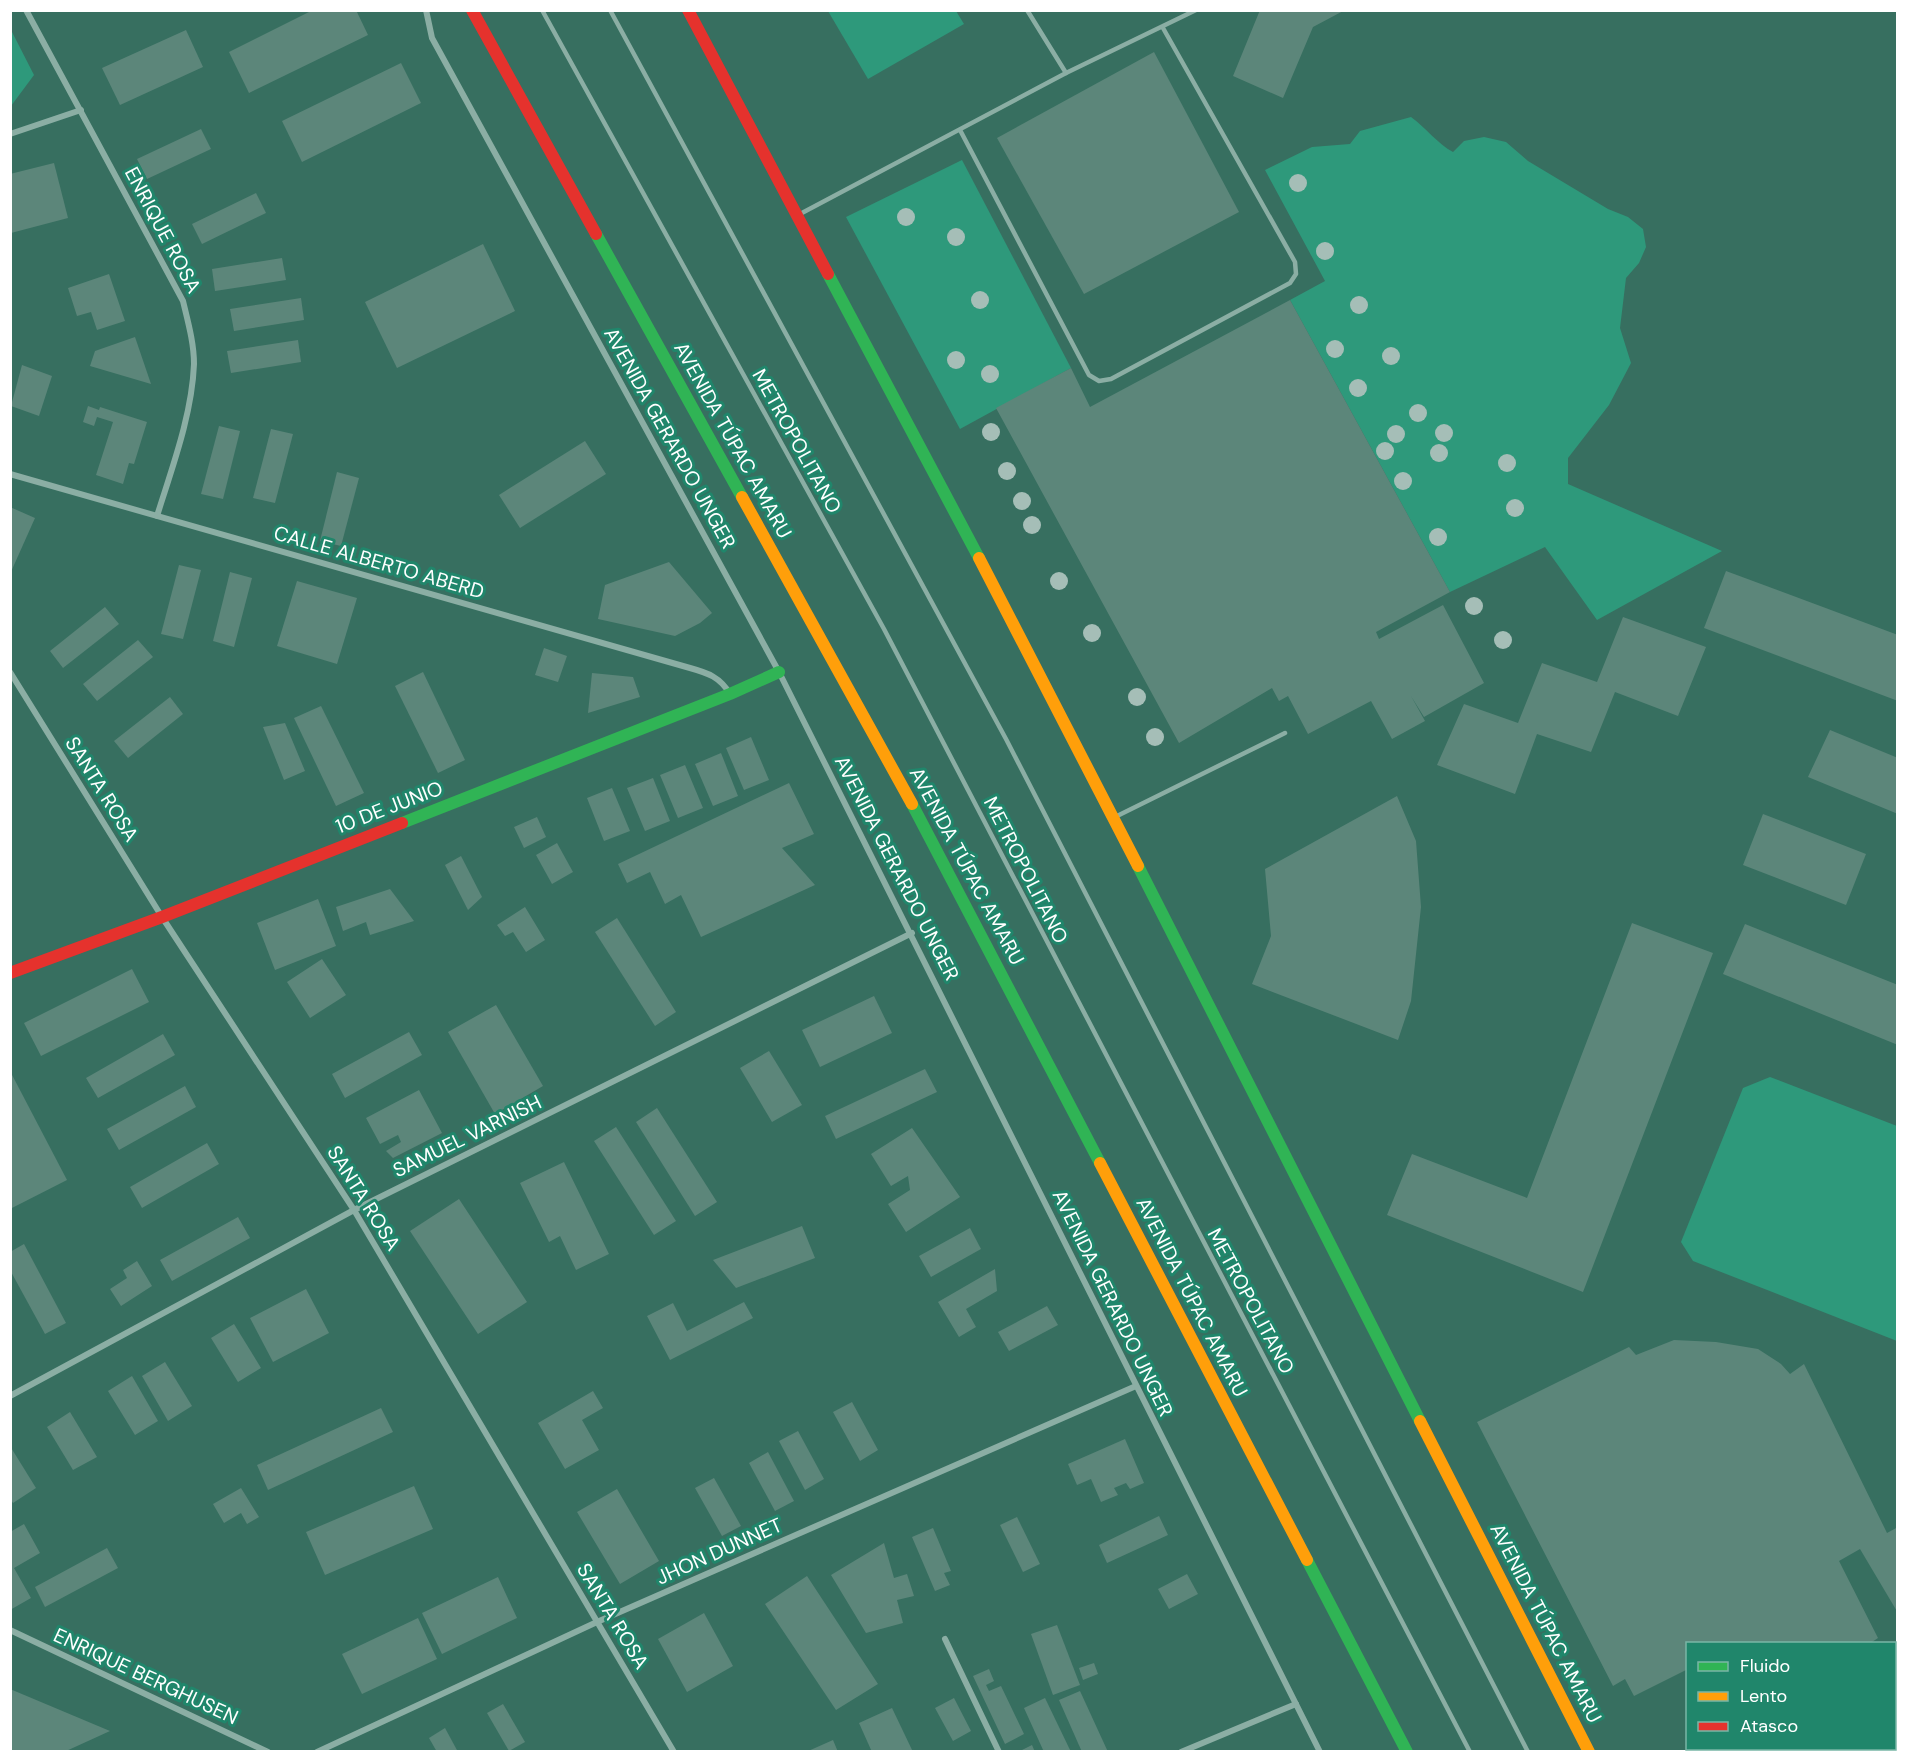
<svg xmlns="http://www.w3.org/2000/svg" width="1908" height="1762" font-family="'DM Sans',sans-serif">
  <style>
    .green { fill: #2e997b }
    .building { fill: #5c867a }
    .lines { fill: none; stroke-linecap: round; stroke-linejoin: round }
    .lane { stroke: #8baea4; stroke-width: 4.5 }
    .street { stroke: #8baea4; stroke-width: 6 }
    .fast { stroke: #30b455; stroke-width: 12 }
    .slow { stroke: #ff9f0a; stroke-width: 12 }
    .jam { stroke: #e5322d; stroke-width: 12 }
    .tree { fill: #a5beb7 }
    .labels { text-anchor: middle; stroke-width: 6; stroke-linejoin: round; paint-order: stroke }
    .street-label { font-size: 20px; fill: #fff; stroke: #20866b }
  </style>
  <rect width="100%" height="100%" fill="#376f60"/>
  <g class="green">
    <polygon points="828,11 956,11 964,24 868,79"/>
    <polygon points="11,30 34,75 11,106 10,106"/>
    <path d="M1411,117C1426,128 1438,144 1453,152L1464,141L1484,137L1506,142L1528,161L1608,209L1628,217L1643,229L1646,247L1639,263L1626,278L1620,328L1631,363L1609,405L1568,458V484L1722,551L1597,620L1545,547L1450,592L1290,300L1325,281L1265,170L1312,147L1350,144L1360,131Z"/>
    <polygon points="962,160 1071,368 960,429 846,217"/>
    <polygon points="1770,1077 1897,1126 1897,1341 1693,1261 1681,1242 1743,1088"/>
  </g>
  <g class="building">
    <polygon points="313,10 356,10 368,35 249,93 229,52"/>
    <polygon points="1260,10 1345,10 1313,27 1283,98 1233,76"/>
    <polygon points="186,30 203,67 120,105 102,68"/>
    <polygon points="1154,52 1239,212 1084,294 997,138"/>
    <polygon points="401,63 421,103 302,162 282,121"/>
    <polygon points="201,129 211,149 147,179 137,159"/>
    <polygon points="54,163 68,218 11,233 10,174"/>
    <polygon points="256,193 266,213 202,244 192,224"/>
    <polygon points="483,244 515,311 397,368 365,302"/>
    <polygon points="282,258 286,280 215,291 212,269"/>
    <polygon points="109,274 125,321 97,330 91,312 77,316 68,288"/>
    <polygon points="301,298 304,320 234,331 230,309"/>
    <polygon points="1290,300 1450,592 1376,632 1379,639 1443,605 1484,683 1424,717 1411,696 1425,721 1392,739 1371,701 1308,734 1288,696 1279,701 1272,688 1179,743 996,408 1071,368 1090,407"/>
    <polygon points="135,337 151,384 90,366 95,351"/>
    <polygon points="298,340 301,362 231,373 227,351"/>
    <polygon points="22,365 52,376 39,416 11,406"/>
    <polygon points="88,406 99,410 100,407 147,422 134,464 129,463 123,484 96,475 113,422 97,417 94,426 83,422"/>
    <polygon points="219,426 240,431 223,499 201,494"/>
    <polygon points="271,429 293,434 275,503 253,498"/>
    <polygon points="585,441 606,474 520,528 499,495"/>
    <polygon points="337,472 359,478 341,546 320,541"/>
    <polygon points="10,507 35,518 10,574"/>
    <polygon points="669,562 712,613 700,623 675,636 598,619 605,585"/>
    <polygon points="179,565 201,570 183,639 161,634"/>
    <polygon points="1726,571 1898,635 1898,701 1704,628"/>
    <polygon points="230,572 252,578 234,647 213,641"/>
    <polygon points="297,581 357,598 337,664 277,646"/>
    <polygon points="105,607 119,624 63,668 50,651"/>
    <polygon points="1623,617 1706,647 1678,716 1615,692 1591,752 1537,734 1515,794 1437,765 1464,704 1518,723 1542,663 1597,682"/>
    <polygon points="138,640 153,657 97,701 83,684"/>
    <polygon points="544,648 567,656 558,682 535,675"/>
    <polygon points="423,672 465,760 438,773 395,686"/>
    <polygon points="592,673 633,677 640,697 588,713"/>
    <polygon points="170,697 183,714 128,758 114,741"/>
    <polygon points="321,706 364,793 336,806 294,718"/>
    <polygon points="285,723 305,771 284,780 263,727"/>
    <polygon points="1830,730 1898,758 1898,814 1808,777"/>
    <polygon points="751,737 769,780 744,790 726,748"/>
    <polygon points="721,753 738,796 713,806 695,764"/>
    <polygon points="685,765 703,808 678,818 660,775"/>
    <polygon points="653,778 670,821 645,831 627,788"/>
    <polygon points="789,783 814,834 782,848 815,885 701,937 681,895 665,904 650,872 627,883 618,864"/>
    <polygon points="612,788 630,831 604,841 587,798"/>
    <polygon points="1397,796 1416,841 1421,907 1411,1001 1398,1040 1252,984 1271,936 1265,869"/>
    <polygon points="1763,814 1866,854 1846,905 1743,865"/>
    <polygon points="537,817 546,837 524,848 514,827"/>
    <polygon points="557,843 573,872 552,884 536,855"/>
    <polygon points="461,856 482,897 468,910 445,865"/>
    <polygon points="390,889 414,921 370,935 366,922 343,931 336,907"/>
    <polygon points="318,899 336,946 275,970 257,923"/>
    <polygon points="525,907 545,940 526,952 513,932 505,936 497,925"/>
    <polygon points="617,918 676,1012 655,1026 595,932"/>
    <polygon points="1632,923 1713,953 1583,1292 1387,1215 1412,1154 1527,1198"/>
    <polygon points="1745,924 1898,985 1898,1045 1723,974"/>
    <polygon points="322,959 346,995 310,1018 287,982"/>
    <polygon points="132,969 149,1002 41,1056 24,1023"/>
    <polygon points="874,996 892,1033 820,1067 802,1030"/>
    <polygon points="496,1005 543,1086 495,1114 448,1032"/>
    <polygon points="409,1032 422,1055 345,1098 332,1074"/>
    <polygon points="163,1034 175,1055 98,1098 86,1078"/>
    <polygon points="769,1051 802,1105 772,1122 740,1068"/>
    <polygon points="925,1069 937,1092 836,1139 825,1116"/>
    <polygon points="10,1071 67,1180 10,1209"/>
    <polygon points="185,1086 196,1107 119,1150 107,1129"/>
    <polygon points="419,1090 442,1133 393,1158 386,1151 401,1142 398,1135 380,1144 366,1118"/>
    <polygon points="657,1108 717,1202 695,1216 636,1122"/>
    <polygon points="616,1127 676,1221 654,1235 594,1141"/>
    <polygon points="912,1128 960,1197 906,1232 888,1204 910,1190 908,1176 891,1186 871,1154"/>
    <polygon points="207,1143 219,1164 142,1208 130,1187"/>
    <polygon points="564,1162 609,1254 576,1270 560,1236 549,1242 520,1183"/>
    <polygon points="459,1199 527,1302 478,1334 410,1231"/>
    <polygon points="238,1217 250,1238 172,1281 160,1260"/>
    <polygon points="802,1226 815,1258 736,1288 713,1260"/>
    <polygon points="970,1228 981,1249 931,1277 919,1256"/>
    <polygon points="24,1244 66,1323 45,1334 10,1270 10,1252"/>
    <polygon points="137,1261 152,1286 121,1306 110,1289 127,1278 123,1270"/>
    <polygon points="995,1269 997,1291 966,1309 976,1327 959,1337 938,1302"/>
    <polygon points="306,1289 329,1333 273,1362 250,1318"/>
    <polygon points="744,1302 753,1318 670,1360 647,1316 673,1303 687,1331"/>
    <polygon points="1047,1306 1058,1325 1009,1351 998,1332"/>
    <polygon points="234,1324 261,1368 238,1382 211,1338"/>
    <polygon points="1674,1340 1716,1342 1758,1349 1781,1364 1790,1374 1804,1364 1887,1533 1898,1527 1898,1613 1860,1549 1839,1561 1878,1638 1869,1644 1688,1644 1688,1669 1634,1696 1625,1679 1613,1686 1477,1422 1629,1347 1636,1355"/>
    <polygon points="165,1362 192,1406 168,1421 142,1376"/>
    <polygon points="132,1376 158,1421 135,1435 108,1391"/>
    <polygon points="593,1391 603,1408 582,1420 599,1450 565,1469 538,1423"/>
    <polygon points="852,1402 878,1450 860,1461 833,1412"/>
    <polygon points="381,1408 393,1432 268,1490 257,1465"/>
    <polygon points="70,1412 97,1457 73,1470 47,1427"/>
    <polygon points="798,1431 824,1479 805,1490 779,1441"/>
    <polygon points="1125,1439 1144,1483 1130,1489 1126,1483 1114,1488 1118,1495 1101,1502 1091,1479 1077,1485 1068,1464"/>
    <polygon points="10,1446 36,1488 13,1503 10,1498"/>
    <polygon points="768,1452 794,1501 775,1511 749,1463"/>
    <polygon points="714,1478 741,1526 722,1536 695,1488"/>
    <polygon points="414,1486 433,1529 325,1575 306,1532"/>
    <polygon points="241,1488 259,1517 247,1524 241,1513 224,1523 213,1504"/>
    <polygon points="617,1489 659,1561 620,1584 577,1512"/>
    <polygon points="1159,1516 1168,1535 1107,1563 1099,1545"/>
    <polygon points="1017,1517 1040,1564 1023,1572 1000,1525"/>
    <polygon points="24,1524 40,1553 14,1568 31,1598 10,1610 10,1532"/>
    <polygon points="933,1528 951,1571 944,1573 950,1585 935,1591 912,1537"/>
    <polygon points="884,1543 894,1578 907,1574 914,1596 897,1600 903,1623 866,1633 831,1575"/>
    <polygon points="107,1548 118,1568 45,1607 35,1587"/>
    <polygon points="1187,1574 1198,1594 1169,1609 1158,1589"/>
    <polygon points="807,1576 878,1684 836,1710 765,1604"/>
    <polygon points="498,1577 517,1618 442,1654 422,1613"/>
    <polygon points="704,1613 733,1666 687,1692 658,1639"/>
    <polygon points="418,1618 437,1659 362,1694 342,1654"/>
    <polygon points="1057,1625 1080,1685 1053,1695 1031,1634"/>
    <polygon points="1094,1663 1098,1674 1083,1680 1079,1668"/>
    <polygon points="989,1669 994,1681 986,1685 989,1691 1001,1686 1024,1734 1005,1744 973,1676"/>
    <polygon points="1898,1671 1898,1752 1754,1752 1753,1748 1894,1748 1894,1673"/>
    <polygon points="10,1689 110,1731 64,1752 10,1752"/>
    <polygon points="1080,1691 1108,1752 1082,1752 1059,1700"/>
    <polygon points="954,1698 971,1731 953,1741 935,1708"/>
    <polygon points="1045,1698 1071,1752 1044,1752 1024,1708"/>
    <polygon points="503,1704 525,1742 509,1751 487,1713"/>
    <polygon points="892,1708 913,1752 872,1752 859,1723"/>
    <polygon points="445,1728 458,1752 437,1752 429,1738"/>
    <polygon points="833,1740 838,1752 806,1752"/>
    <polygon points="1032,1745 1035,1752 1018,1752"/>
  </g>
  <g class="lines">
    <g class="lane">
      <polyline points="542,10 884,629 1470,1752"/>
      <polyline points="610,10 1006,739 1528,1752"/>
      <polyline points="1027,10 1066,73"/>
      <polyline points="960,130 1089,375 1099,381 1111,379 1290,283 1296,274 1295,262 1163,28"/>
      <polyline points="800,214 1066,73 1196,10"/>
      <polyline points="1115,817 1285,733"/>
    </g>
    <g class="street">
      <path d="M26,10L183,301C188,322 194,343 194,364C192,415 172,468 157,516"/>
      <polyline points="426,10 432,38 779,672 1320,1752"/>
      <polyline points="10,134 81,110"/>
      <path d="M10,474L690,668C708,673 720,677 730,694"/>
      <polyline points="10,672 162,917 354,1210 674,1752"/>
      <polyline points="10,1396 354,1210 912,933"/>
      <polyline points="10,1630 268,1752"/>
      <polyline points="945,1639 999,1752"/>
      <polyline points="317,1752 597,1622 1136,1386"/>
      <polyline points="1181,1752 1296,1704"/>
    </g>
    <g class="fast">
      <polyline points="596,234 742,497"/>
      <polyline points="828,274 979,558"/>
      <polyline points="912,804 1100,1163"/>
      <polyline points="402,823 730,694 779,672"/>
      <polyline points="1138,866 1420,1421"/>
      <polyline points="1307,1560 1407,1752"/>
    </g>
    <g class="slow">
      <polyline points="742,497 912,804"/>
      <polyline points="979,558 1138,866"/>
      <polyline points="1100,1163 1307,1560"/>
      <polyline points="1420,1421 1589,1752"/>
    </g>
    <g class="jam">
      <polyline points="472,10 596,234"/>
      <polyline points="688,10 828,274"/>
      <polyline points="10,973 162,917 402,823"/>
    </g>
  </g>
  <g class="tree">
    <circle cx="1298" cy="183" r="9"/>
    <circle cx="906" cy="217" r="9"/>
    <circle cx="956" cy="237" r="9"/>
    <circle cx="1325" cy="251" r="9"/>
    <circle cx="980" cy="300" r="9"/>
    <circle cx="1359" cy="305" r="9"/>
    <circle cx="1335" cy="349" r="9"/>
    <circle cx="1391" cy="356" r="9"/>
    <circle cx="956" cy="360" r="9"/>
    <circle cx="990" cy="374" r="9"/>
    <circle cx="1358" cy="388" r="9"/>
    <circle cx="1418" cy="413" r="9"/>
    <circle cx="991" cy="432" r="9"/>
    <circle cx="1444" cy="433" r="9"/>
    <circle cx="1396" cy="434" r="9"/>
    <circle cx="1385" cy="451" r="9"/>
    <circle cx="1439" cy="453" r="9"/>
    <circle cx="1507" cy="463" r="9"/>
    <circle cx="1007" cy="471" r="9"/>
    <circle cx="1403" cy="481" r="9"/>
    <circle cx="1022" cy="501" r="9"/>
    <circle cx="1515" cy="508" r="9"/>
    <circle cx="1032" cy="525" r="9"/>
    <circle cx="1438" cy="537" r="9"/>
    <circle cx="1059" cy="581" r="9"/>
    <circle cx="1474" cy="606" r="9"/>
    <circle cx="1092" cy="633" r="9"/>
    <circle cx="1503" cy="640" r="9"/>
    <circle cx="1137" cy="697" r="9"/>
    <circle cx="1155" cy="737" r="9"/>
  </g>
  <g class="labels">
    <g class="street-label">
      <text transform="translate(163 230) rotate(62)" y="7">ENRIQUE ROSA</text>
      <text transform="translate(670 438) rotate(61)" y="7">AVENIDA GERARDO UNGER</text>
      <text transform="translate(733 440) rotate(61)" y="7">AVENIDA TÚPAC AMARU</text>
      <text transform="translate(797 441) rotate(61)" y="7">METROPOLITANO</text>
      <text transform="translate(379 562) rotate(16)" y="7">CALLE ALBERTO ABERD</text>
      <text transform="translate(102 789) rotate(58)" y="7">SANTA ROSA</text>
      <text transform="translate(389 807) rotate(-21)" y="7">10 DE JUNIO</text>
      <text transform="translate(967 866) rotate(62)" y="7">AVENIDA TÚPAC AMARU</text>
      <text transform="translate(897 868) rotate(63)" y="7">AVENIDA GERARDO UNGER</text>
      <text transform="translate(1026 870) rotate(63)" y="7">METROPOLITANO</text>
      <text transform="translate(467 1136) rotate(-26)" y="7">SAMUEL VARNISH</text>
      <text transform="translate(364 1198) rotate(58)" y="7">SANTA ROSA</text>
      <text transform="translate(1192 1297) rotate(63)" y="7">AVENIDA TÚPAC AMARU</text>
      <text transform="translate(1251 1301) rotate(62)" y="7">METROPOLITANO</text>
      <text transform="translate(1113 1303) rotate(64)" y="7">AVENIDA GERARDO UNGER</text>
      <text transform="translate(719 1551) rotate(-24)" y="7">JHON DUNNET</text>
      <text transform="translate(613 1616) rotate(59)" y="7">SANTA ROSA</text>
      <text transform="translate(1546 1623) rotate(63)" y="7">AVENIDA TÚPAC AMARU</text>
      <text transform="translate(146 1676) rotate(25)" y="7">ENRIQUE BERGHUSEN</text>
    </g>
  </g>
  <rect width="1908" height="1762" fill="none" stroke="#ffffff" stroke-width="24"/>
  <rect x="1686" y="1642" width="210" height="108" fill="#20866b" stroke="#79b6a6" stroke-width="1.5"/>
  <rect x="1698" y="1662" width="30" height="9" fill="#30b455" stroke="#79b6a6" stroke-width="1.5"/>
  <text x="1740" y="1672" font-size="18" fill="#ffffff">Fluido</text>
  <rect x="1698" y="1692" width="30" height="9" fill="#ff9f0a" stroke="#79b6a6" stroke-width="1.5"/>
  <text x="1740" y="1702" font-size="18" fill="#ffffff">Lento</text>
  <rect x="1698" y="1722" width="30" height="9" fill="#e5322d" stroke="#79b6a6" stroke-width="1.5"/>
  <text x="1740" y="1732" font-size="18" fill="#ffffff">Atasco</text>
</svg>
